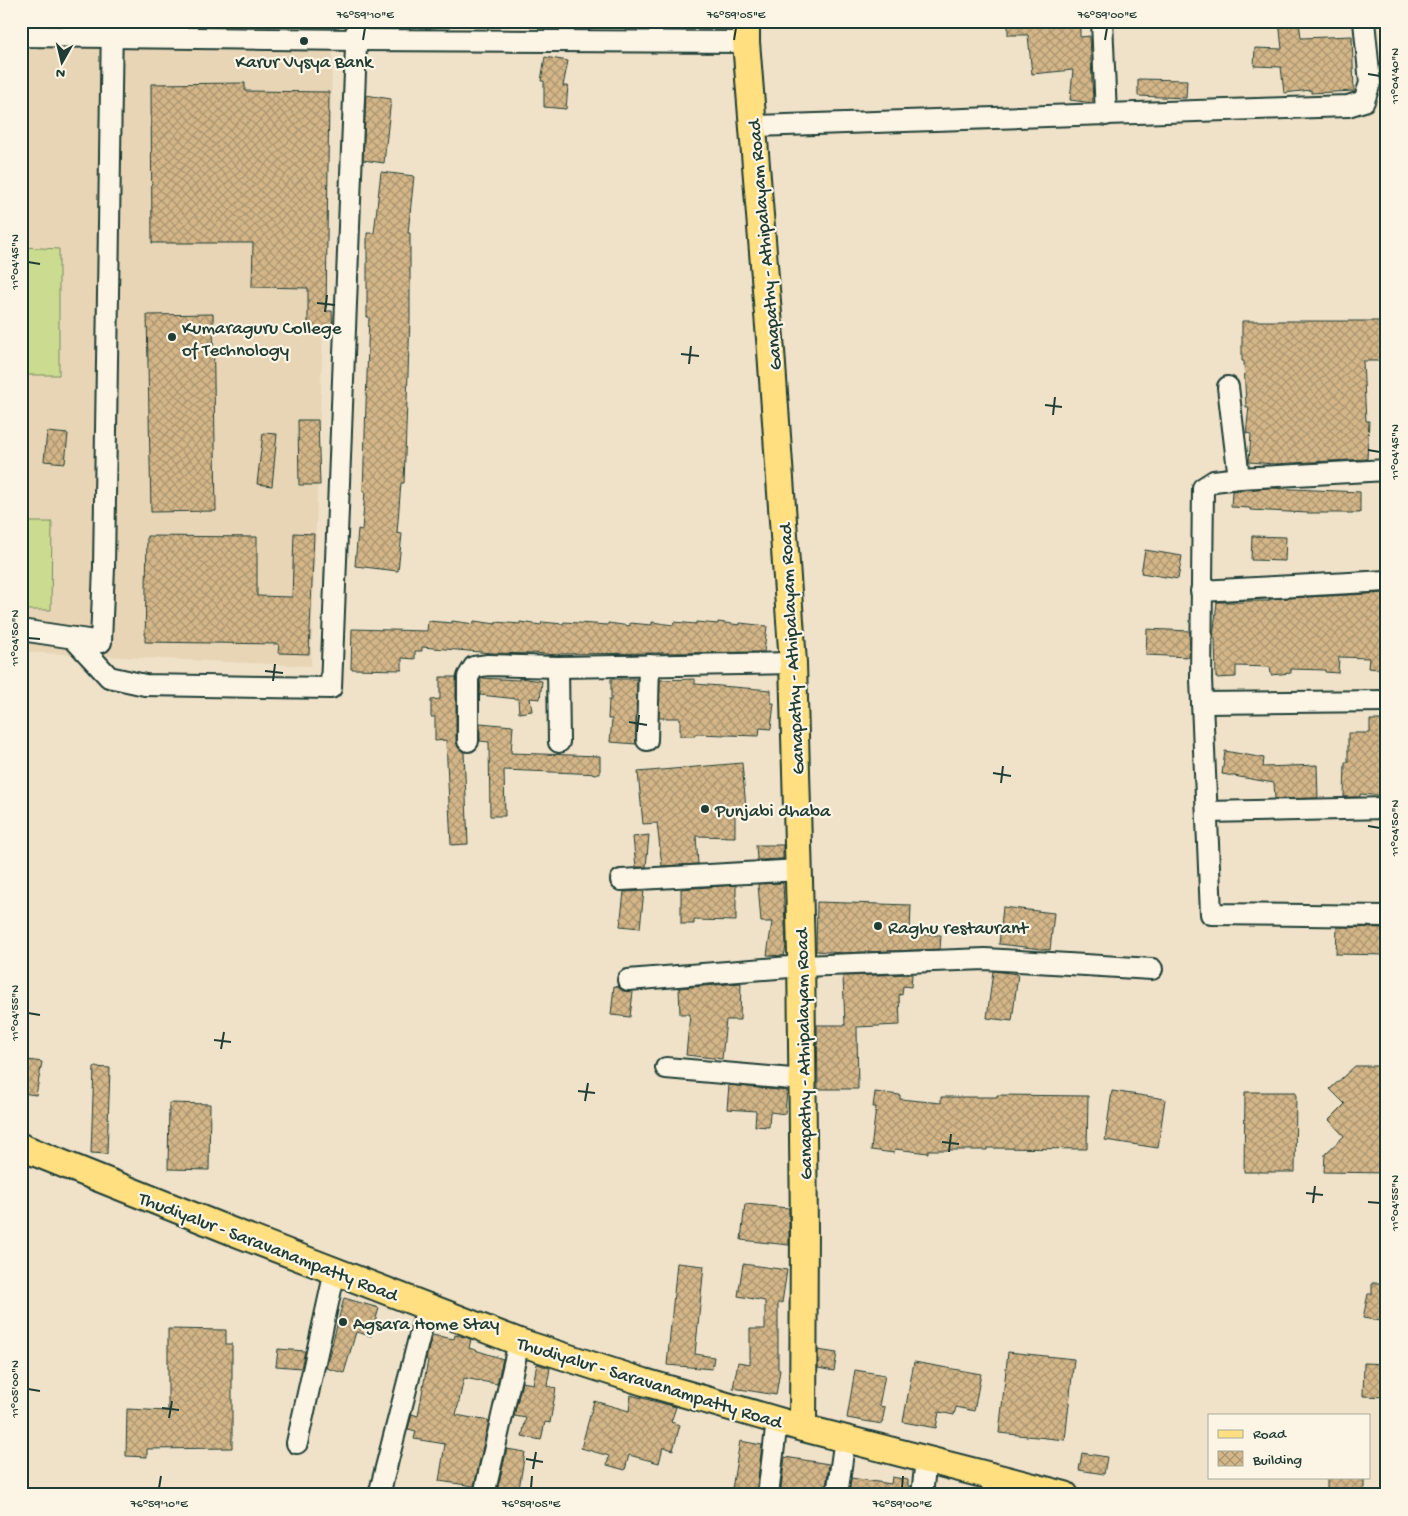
<svg xmlns="http://www.w3.org/2000/svg" width="1408" height="1516" font-family="'Gochi Hand',sans-serif">
  <style>
    .built { fill: #e8d5b6 }
    .pitch { fill: #cbdc90; stroke: #758c62 }
    .building { fill: url(#building-cross-hatch); stroke: #1f3d34 }
    .lines { fill: none; stroke-linecap: round; stroke-linejoin: round }
    .minor-casing { stroke: #1f3d34; stroke-width: 24 }
    .major-casing { stroke: #1f3d34; stroke-width: 30 }
    .minor { stroke: #fcf5e5; stroke-width: 20 }
    .major { stroke: #ffdf80; stroke-width: 26 }
    .ticks { fill: none; stroke: #1f3d34; stroke-width: 2 }
    .poi-dot { fill: #1f3d34; stroke: #fcf5e5; stroke-width: 2 }
    .labels { text-anchor: middle; stroke-width: 4.5; stroke-linejoin: round; paint-order: stroke }
    .poi-label { font-size: 19px; fill: #1f3d34; stroke: #fcf5e5; text-anchor: start }
    .street-label { font-size: 19px; fill: #1f3d34; stroke: #fcf5e5 }
    .neatline { fill: none; stroke: #1f3d34; stroke-width: 2 }
    .ticks-label { font-size: 12px; text-anchor: middle; fill: #1f3d34 }
  </style>
  <defs>
    <pattern id="building-cross-hatch" width="8" height="8" patternUnits="userSpaceOnUse" patternTransform="scale(1.25)"><rect width="8" height="8" fill="#d4b688"/><path d="M0 0l8 8M0 8l8-8" fill="none" stroke="#ab9570"/></pattern>
  </defs>
  <rect width="100%" height="100%" fill="#f0e2c9"/>
  <filter id="ink" filterUnits="userSpaceOnUse"><feTurbulence type="fractalNoise" baseFrequency=".02" numOctaves="2"/><feDisplacementMap in="SourceGraphic" scale="10" xChannelSelector="R" yChannelSelector="G"/><feConvolveMatrix kernelMatrix="1 2 1 2 8 2 1 2 1" color-interpolation-filters="sRGB"/></filter>
  <g filter="url(#ink)">
    <polygon class="built" points="21,21 334,21 311,666 21,652"/>
    <g class="pitch">
      <polygon points="21,247 59,249 59,375 21,375"/>
      <polygon points="21,522 52,522 51,610 21,610"/>
    </g>
    <g class="building">
      <polygon points="1008,21 1080,21 1080,37 1090,36 1093,103 1070,100 1073,70 1032,74 1028,35 1008,35"/>
      <polygon points="1279,21 1299,21 1301,38 1352,36 1354,91 1311,93 1311,90 1284,93 1281,67 1254,66 1255,48 1282,49"/>
      <polygon points="545,57 568,61 563,86 568,86 566,109 544,107 544,81 541,81"/>
      <polygon points="1138,79 1187,80 1186,98 1138,96"/>
      <polygon points="245,83 245,91 329,92 326,311 332,311 333,333 308,334 308,288 252,287 253,243 152,243 151,84"/>
      <polygon points="366,95 391,99 384,163 363,160"/>
      <polygon points="381,172 414,176 408,233 410,233 410,319 404,483 401,483 397,533 402,534 398,571 355,566 358,529 362,530 365,491 363,491 369,317 367,317 367,233 374,233"/>
      <polygon points="213,314 216,511 151,512 147,315"/>
      <polygon points="1242,321 1387,321 1387,361 1363,361 1366,421 1369,421 1367,459 1274,464 1249,462 1251,434 1246,433 1249,407 1246,407 1244,361 1242,361"/>
      <polygon points="298,420 318,420 320,485 299,485"/>
      <polygon points="47,432 68,434 65,463 44,461"/>
      <polygon points="263,433 277,434 272,486 257,484"/>
      <polygon points="1270,488 1360,492 1360,513 1308,513 1250,510 1250,508 1231,507 1232,491"/>
      <polygon points="294,533 314,534 309,654 278,653 279,644 145,642 147,536 257,537 257,596 292,597"/>
      <polygon points="1252,536 1286,537 1285,561 1251,560"/>
      <polygon points="1145,550 1182,556 1178,579 1141,573"/>
      <polygon points="1387,593 1387,670 1368,668 1369,658 1339,657 1338,673 1325,672 1325,670 1291,669 1291,673 1271,675 1270,667 1236,666 1236,677 1216,678 1215,638 1213,638 1217,602 1244,602 1244,601 1269,601 1269,599"/>
      <polygon points="428,621 452,623 452,621 474,624 474,621 496,624 496,622 520,624 520,622 541,625 542,622 563,624 564,622 608,625 608,623 630,626 630,623 652,625 652,622 673,625 674,622 696,624 696,622 718,624 718,622 740,625 740,623 767,626 764,652 559,654 558,655 533,653 532,654 492,653 422,647 422,651 415,651 415,659 402,658 402,670 351,669 352,629 427,631"/>
      <polygon points="1147,629 1190,631 1189,657 1146,655"/>
      <polygon points="440,677 456,677 456,741 458,747 464,752 468,844 451,845 446,740 435,741 435,717 431,717 431,700 440,699"/>
      <polygon points="481,678 519,680 519,678 542,681 540,699 530,698 532,711 519,713 518,699 480,695"/>
      <polygon points="611,679 637,679 636,744 610,742 612,719 608,719 609,700 611,700"/>
      <polygon points="695,679 695,684 771,690 771,703 774,703 771,729 760,728 759,736 695,734 695,736 680,736 680,718 659,718 660,680"/>
      <polygon points="1370,720 1387,720 1387,796 1360,794 1360,797 1344,797 1345,762 1348,762 1348,733 1370,733"/>
      <polygon points="480,723 513,726 511,753 600,756 600,774 504,770 505,816 490,816 489,742 480,741"/>
      <polygon points="1225,751 1264,758 1263,767 1317,765 1318,798 1275,799 1274,783 1222,774"/>
      <polygon points="742,763 746,808 735,809 735,837 696,836 698,864 662,866 657,823 643,824 638,772"/>
      <polygon points="649,835 646,867 636,867 633,837"/>
      <polygon points="756,845 783,845 783,859 757,860"/>
      <polygon points="783,883 786,946 784,956 767,955 772,922 761,922 758,884"/>
      <polygon points="736,885 736,921 694,920 694,924 681,924 681,889"/>
      <polygon points="644,891 640,928 620,926 624,892"/>
      <polygon points="817,902 911,905 910,934 941,935 940,949 843,953 816,951"/>
      <polygon points="1003,907 1054,913 1050,950 999,944"/>
      <polygon points="1337,927 1387,928 1387,955 1336,954"/>
      <polygon points="993,971 1018,974 1012,1021 987,1018"/>
      <polygon points="912,974 911,987 903,986 902,995 899,994 900,1025 857,1027 858,1089 818,1089 817,1025 845,1025 843,976"/>
      <polygon points="741,983 740,1020 726,1020 722,1059 686,1055 690,1014 680,1014 679,988"/>
      <polygon points="614,986 618,987 623,991 633,992 630,1017 611,1015"/>
      <polygon points="21,1059 42,1062 36,1095 21,1093"/>
      <polygon points="1355,1066 1387,1066 1387,1173 1324,1172 1325,1154 1344,1136 1329,1120 1345,1104 1330,1089"/>
      <polygon points="94,1067 110,1068 107,1154 91,1153"/>
      <polygon points="729,1085 787,1091 785,1114 770,1112 769,1127 755,1126 756,1111 727,1109"/>
      <polygon points="1112,1091 1165,1099 1158,1148 1105,1140"/>
      <polygon points="875,1092 900,1095 900,1099 941,1103 941,1097 997,1097 997,1095 1088,1096 1087,1149 987,1148 987,1150 928,1150 928,1153 895,1149 894,1153 871,1150 876,1107 873,1107"/>
      <polygon points="1245,1092 1296,1092 1295,1172 1244,1172"/>
      <polygon points="169,1103 210,1104 209,1170 168,1169"/>
      <polygon points="745,1204 789,1208 789,1245 741,1240"/>
      <polygon points="677,1263 704,1266 695,1354 714,1357 712,1369 667,1365"/>
      <polygon points="743,1264 787,1270 782,1303 778,1303 778,1369 780,1370 776,1395 733,1388 738,1362 750,1364 750,1329 765,1329 765,1301 738,1296"/>
      <polygon points="1372,1283 1387,1283 1387,1322 1363,1318 1368,1294 1372,1294"/>
      <polygon points="344,1298 379,1308 371,1336 356,1332 344,1373 326,1368"/>
      <polygon points="168,1329 226,1330 226,1344 232,1344 232,1448 147,1449 147,1457 126,1456 127,1409 168,1411"/>
      <polygon points="432,1335 454,1339 455,1335 465,1337 471,1339 469,1348 503,1359 497,1384 464,1378 456,1415 489,1421 474,1486 439,1481 445,1444 414,1439 416,1431 408,1429 412,1414 418,1416 428,1360 426,1359"/>
      <polygon points="278,1349 305,1351 301,1368 276,1366"/>
      <polygon points="818,1350 837,1353 834,1371 818,1368"/>
      <polygon points="1008,1352 1074,1359 1065,1440 999,1433"/>
      <polygon points="914,1362 981,1374 974,1411 956,1407 954,1415 939,1412 936,1428 903,1422"/>
      <polygon points="1364,1363 1387,1364 1387,1397 1363,1396"/>
      <polygon points="537,1364 550,1368 547,1386 556,1388 550,1423 545,1422 541,1440 522,1436 526,1418 514,1416 522,1382 533,1384"/>
      <polygon points="855,1370 885,1375 879,1406 885,1407 882,1424 847,1418"/>
      <polygon points="631,1395 676,1407 671,1422 680,1425 673,1450 663,1447 659,1463 629,1455 625,1470 607,1465 609,1456 581,1448 594,1401 629,1411"/>
      <polygon points="740,1441 762,1445 756,1495 731,1495"/>
      <polygon points="507,1449 525,1452 518,1495 496,1495"/>
      <polygon points="1082,1453 1107,1457 1104,1474 1079,1470"/>
      <polygon points="785,1457 829,1464 825,1495 780,1495"/>
      <polygon points="892,1477 908,1480 908,1486 911,1486 910,1495 849,1495 851,1478 891,1484"/>
      <polygon points="1327,1477 1364,1477 1364,1492 1327,1493"/>
    </g>
    <g class="lines">
      <defs>
        <g id="minor">
          <polyline points="1102,21 1106,115"/>
          <polyline points="21,36 357,40 746,42"/>
          <polyline points="753,126 1348,106 1364,101 1370,83 1364,21"/>
          <polyline points="1228,387 1239,478"/>
          <polyline points="1387,470 1239,478 1214,481 1203,488 1201,679 1211,914 1387,916"/>
          <polyline points="1201,591 1387,581"/>
          <polyline points="21,630 101,642 104,567 112,21"/>
          <polyline points="73,638 109,677 145,685 331,688 357,21"/>
          <polyline points="558,667 559,742"/>
          <polyline points="1202,703 1387,701"/>
          <polyline points="647,740 649,665"/>
          <polyline points="468,741 468,677 474,667 488,665 558,667 793,663"/>
          <polyline points="1207,812 1387,808"/>
          <polyline points="621,880 799,870"/>
          <polyline points="628,980 802,966 985,959 1152,969"/>
          <polyline points="666,1068 803,1080"/>
          <polyline points="297,1443 335,1271"/>
          <polyline points="379,1495 427,1307"/>
          <polyline points="484,1495 519,1342"/>
          <polyline points="768,1495 777,1421"/>
          <polyline points="837,1495 845,1438"/>
          <polyline points="922,1495 926,1459"/>
          <polyline points="992,1495 994,1476"/>
        </g>
        <g id="major">
          <polyline points="746,21 746,42 771,351 793,663 801,953 804,1228 803,1428"/>
          <polyline points="21,1147 231,1231 519,1342 644,1382 803,1428 1065,1495"/>
        </g>
      </defs>
      <use href="#minor" class="minor-casing"/>
      <use href="#major" class="major-casing"/>
      <use href="#minor" class="minor"/>
      <use href="#major" class="major"/>
    </g>
  </g>
  <path class="ticks" d="M363,40L365,28M734,40L736,28M1105,40L1107,28M1368,74L1380,76M28,262L40,264M317,303L335,305M325,312L327,295M681,354L699,356M689,364L691,346M1045,405L1062,407M1053,415L1055,397M1368,450L1380,452M28,638L40,639M265,671L283,673M273,681L275,664M629,722L647,725M637,732L639,715M993,773L1011,776M1001,783L1003,766M1368,826L1380,828M28,1013L40,1015M214,1040L231,1042M221,1049L224,1032M578,1091L595,1093M585,1101L588,1083M942,1142L959,1144M949,1152L951,1134M1306,1193L1323,1195M1368,1202L1380,1203M1313,1203L1315,1186M28,1389L40,1391M162,1408L179,1410M169,1418L172,1401M526,1459L543,1462M533,1469L536,1452M159,1488L161,1476M531,1488L532,1476M902,1488L903,1476"/>
  <g class="poi-dot">
    <circle cx="304" cy="41" r="5"/>
    <circle cx="172" cy="337" r="5"/>
    <circle cx="705" cy="809" r="5"/>
    <circle cx="878" cy="926" r="5"/>
    <circle cx="343" cy="1322" r="5"/>
  </g>
  <g class="labels">
    <g class="poi-label">
      <text x="304" y="67" text-anchor="middle">Karur Vysya Bank</text>
      <text x="182" y="333">Kumaraguru College<tspan x="182" dy="22">of Technology</tspan></text>
      <text x="715" y="816">Punjabi dhaba</text>
      <text x="888" y="933">Raghu restaurant</text>
      <text x="353" y="1329">Agsara Home Stay</text>
    </g>
    <g class="street-label">
      <text transform="translate(763 245) rotate(-95)" y="7">Ganapathy - Athipalayam Road</text>
      <text transform="translate(790 649) rotate(-93)" y="7">Ganapathy - Athipalayam Road</text>
      <text transform="translate(802 1054) rotate(-91)" y="7">Ganapathy - Athipalayam Road</text>
      <text transform="translate(269 1245) rotate(21)" y="7">Thudiyalur - Saravanampatty Road</text>
      <text transform="translate(650 1381) rotate(17)" y="7">Thudiyalur - Saravanampatty Road</text>
    </g>
  </g>
  <rect width="1408" height="1516" fill="none" stroke="#fcf5e5" stroke-width="55"/>
  <rect x="1208" y="1414" width="162" height="65" fill="#fcf5e5" stroke="#a4ab9e"/>
  <rect x="1218" y="1430" width="25" height="8" fill="#ffdf80" stroke="#a4ab9e"/>
  <text x="1253" y="1438" font-size="15" fill="#1f3d34">Road</text>
  <rect x="1218" y="1451" width="25" height="15" fill="url(#building-cross-hatch)" stroke="#a4ab9e"/>
  <text x="1253" y="1464" font-size="15" fill="#1f3d34">Building</text>
  <g transform="translate(62 62) rotate(188)" stroke="#fcf5e5" stroke-width="4" paint-order="stroke">
  <path d="M0-4L9 19L0 12L-9 19Z" fill="#1f3d34"/>
  <text y="-8" font-size="14" font-weight="bold" text-anchor="middle" fill="#1f3d34">N</text>
  </g>
  <rect x="28" y="28" width="1352" height="1460" class="neatline"/>
  <g class="ticks-label">
    <text x="365" y="18">76°59'10"E</text>
    <text x="736" y="18">76°59'05"E</text>
    <text x="1107" y="18">76°59'00"E</text>
    <text transform="translate(1394 76) rotate(-90)" y="4">11°04'40"N</text>
    <text transform="translate(14 262) rotate(-90)" y="4">11°04'45"N</text>
    <text transform="translate(1394 452) rotate(-90)" y="4">11°04'45"N</text>
    <text transform="translate(14 638) rotate(-90)" y="4">11°04'50"N</text>
    <text transform="translate(1394 828) rotate(-90)" y="4">11°04'50"N</text>
    <text transform="translate(14 1013) rotate(-90)" y="4">11°04'55"N</text>
    <text transform="translate(1394 1203) rotate(-90)" y="4">11°04'55"N</text>
    <text transform="translate(14 1389) rotate(-90)" y="4">11°05'00"N</text>
    <text x="159" y="1507">76°59'10"E</text>
    <text x="531" y="1507">76°59'05"E</text>
    <text x="902" y="1507">76°59'00"E</text>
  </g>
</svg>
